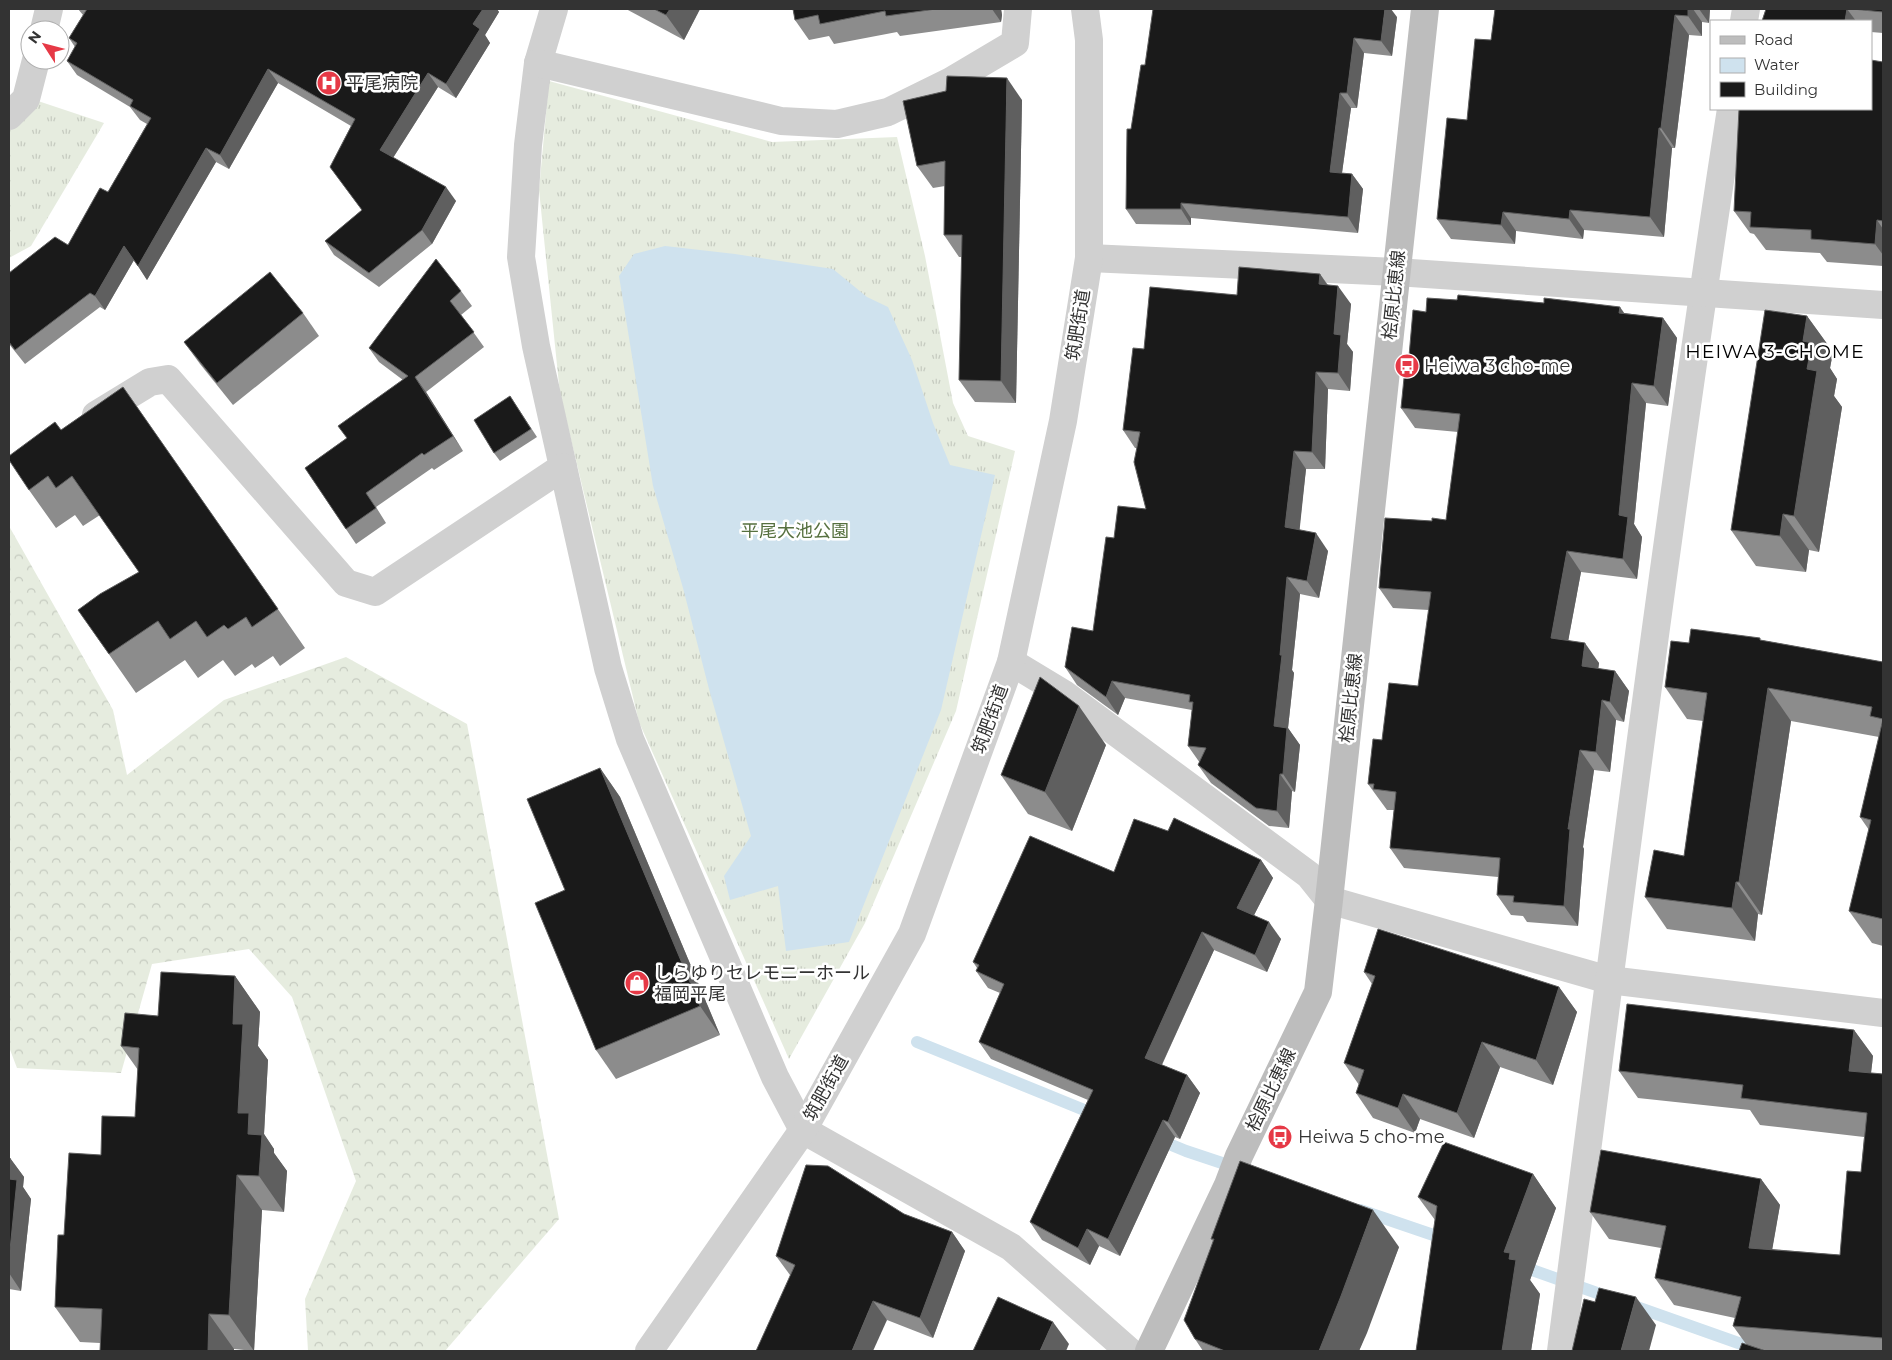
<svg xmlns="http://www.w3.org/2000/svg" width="1892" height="1360" font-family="Montserrat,'Noto Sans JP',sans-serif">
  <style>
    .grass { fill: url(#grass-tufts) }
    .forest { fill: url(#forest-crowns) }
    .water { fill: #cfe2ee }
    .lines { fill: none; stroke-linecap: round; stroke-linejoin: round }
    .stream { stroke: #cfe2ee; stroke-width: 12 }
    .minor { stroke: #d0d0d0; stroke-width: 28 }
    .tertiary { stroke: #d0d0d0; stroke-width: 28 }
    .secondary { stroke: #bdbdbd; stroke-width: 28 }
    .wall { fill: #8c8c8c }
    .shaded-wall { fill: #5f5f5f }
    .building { fill: #1a1a1a; stroke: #5f5f5f }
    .labels { text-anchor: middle; stroke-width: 5; stroke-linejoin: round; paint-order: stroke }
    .poi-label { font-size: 18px; fill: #333; stroke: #fff; text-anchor: start }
    .street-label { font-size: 18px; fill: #333; stroke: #fff }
    .park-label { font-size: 18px; fill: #56703f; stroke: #fff }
    .neighbourhood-label { font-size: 19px; letter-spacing: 1px; fill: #000; stroke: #fff }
  </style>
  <defs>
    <pattern id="grass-tufts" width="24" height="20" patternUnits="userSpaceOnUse" patternTransform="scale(1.25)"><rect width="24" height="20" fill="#e6ecdf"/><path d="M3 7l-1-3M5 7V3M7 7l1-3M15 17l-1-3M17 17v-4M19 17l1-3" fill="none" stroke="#c6cbc0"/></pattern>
    <pattern id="forest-crowns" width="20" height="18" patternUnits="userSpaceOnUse" patternTransform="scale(1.25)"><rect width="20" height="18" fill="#e6ecdf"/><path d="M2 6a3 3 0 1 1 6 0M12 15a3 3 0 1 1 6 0" fill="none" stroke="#c6cbc0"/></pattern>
  </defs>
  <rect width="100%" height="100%" fill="#fff"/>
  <g class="grass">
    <polygon points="549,81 772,142 897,137 925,256 953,403 968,436 1015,451 956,711 865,923 789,1059 639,722 560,394 539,190"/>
    <polygon points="29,98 104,123 31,246 9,258 9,121"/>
  </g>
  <polygon class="forest" points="9,526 113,710 127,775 224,700 346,657 467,724 559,1219 445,1351 308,1351 305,1299 356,1181 292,997 249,949 152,964 121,1073 17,1068 9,1047"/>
  <polygon class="water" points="665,246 735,254 833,269 867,297 888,307 912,360 933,423 950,465 995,475 941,710 849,942 786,951 778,886 730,900 724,876 751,836 709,689 683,588 653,486 619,276 634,254"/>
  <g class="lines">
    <g class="stream">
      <polyline points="917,1042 1099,1116"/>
      <polyline points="1157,1139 1186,1151 1237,1168"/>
      <polyline points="1360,1210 1448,1240"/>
      <polyline points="1518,1265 1761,1351"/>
    </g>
    <g class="minor">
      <polyline points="554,9 538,63 528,145 521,257 536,346 608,668 630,739 775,1077 803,1130 1011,1247 1129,1351"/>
      <polyline points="1744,21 1746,9"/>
      <polyline points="44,30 49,9"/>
      <polyline points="538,63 781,121 837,124 888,112 951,81 1015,43 1018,9"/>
      <polyline points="9,116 26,99 36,60"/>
      <polyline points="1089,258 1396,272"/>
      <polyline points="96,415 150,382 168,379 346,583 375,592 563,467"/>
      <polyline points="1011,662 1064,694 1309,875 1329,900 1609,980 1883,1013"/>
      <path d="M1561,1351C1615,937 1667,522 1731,109"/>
    </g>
    <g class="tertiary">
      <polyline points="1396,272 1883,305"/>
      <polyline points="649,1351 803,1130 912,934 1011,662 1063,421 1089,258 1089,40 1085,9"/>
    </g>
    <polyline class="secondary" points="1149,1351 1228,1185 1239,1156 1318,992 1329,900 1425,9"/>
  </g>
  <g class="wall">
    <polygon points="78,9 497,9 499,12 485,35 490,43 456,98 438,87 393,158 456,201 432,244 379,287 334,255 325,241 362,210 330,167 351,126 278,83 229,169 216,162 147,280 134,260 105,310 100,307 25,364 9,344 9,273 68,245 108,192 147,124 140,120 130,107 77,75 67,61 75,47 69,38 83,15"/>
    <polygon points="626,9 700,9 684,40"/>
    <polygon points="793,9 1001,9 1002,15 1001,22 900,36 897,32 834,44 829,36 809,40 795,20"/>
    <polygon points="1495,9 1710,9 1709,23 1702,22 1702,36 1689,35 1675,148 1672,148 1664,237 1584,230 1583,239 1516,231 1515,244 1451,239 1437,219 1491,40"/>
    <polygon points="1766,9 1883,9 1883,33 1871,32 1871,21 1762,21"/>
    <polygon points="1397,17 1392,56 1364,53 1357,108 1351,108 1342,173 1352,174 1363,189 1358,233 1191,218 1191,225 1136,224 1126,209 1131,129 1145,65"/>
    <polygon points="1883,62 1883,266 1827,262 1820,253 1766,250 1754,234 1750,233 1734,211"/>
    <polygon points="1022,100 1016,403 975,402 959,380 962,257 959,257 944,235 945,186 933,188 917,166"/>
    <polygon points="1320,274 1328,285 1351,304 1347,344 1353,352 1350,391 1328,389 1325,469 1306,469 1299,530 1328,551 1319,598 1300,594 1292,670 1294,673 1288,728 1300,745 1295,792 1292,791 1289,828 1269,826 1211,783 1198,765 1200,763 1188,746 1192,710 1125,698 1118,715 1077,685 1065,667 1093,631 1114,538 1146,509 1137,448 1135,448 1123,430 1144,349 1237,295"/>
    <polygon points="461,291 472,306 461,315 484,347 426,392 463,451 434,470 432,468 376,507 386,523 356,544 305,468 347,438 403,380 379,362 369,348"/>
    <polygon points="1426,312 1624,313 1663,318 1677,338 1668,406 1646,403 1634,524 1642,537 1637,579 1581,572 1568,641 1599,663 1598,669 1615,671 1629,691 1624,722 1616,720 1610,772 1594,770 1583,847 1584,849 1578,926 1527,922 1523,916 1511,915 1497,895 1498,877 1404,868 1390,848 1394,810 1387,810 1368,784 1382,740 1418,686 1429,610 1393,608 1379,588 1432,521 1446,520 1458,432 1415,428 1401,408 1408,368"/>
    <polygon points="303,313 319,336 233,405 200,364 184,342"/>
    <polygon points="1807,316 1833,352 1830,368 1837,379 1834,396 1842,407 1819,552 1809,550 1806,572 1756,566 1731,530"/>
    <polygon points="123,387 305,648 280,666 273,656 255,668 252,664 235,676 223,660 198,678 185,660 136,693 78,610 139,572 100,515 83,526 75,515 56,528 29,490 61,430"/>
    <polygon points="510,396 537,437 500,461 494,453"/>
    <polygon points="1761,640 1883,662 1883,661 1883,946 1872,943 1849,911 1869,830 1860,817 1879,737 1791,721 1762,915 1758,914 1755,941 1667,929 1645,897 1684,856 1703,721 1687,719 1665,687"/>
    <polygon points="1106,745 1072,831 1028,814 1001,775"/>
    <polygon points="600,768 620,797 720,1035 616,1079 596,1050 565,890"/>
    <polygon points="1168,831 1261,860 1273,878 1254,915 1281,939 1267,972 1214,950 1162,1065 1187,1075 1200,1093 1180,1139 1175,1137 1120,1256 1099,1246 1090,1265 1042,1240 1030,1222 1088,1100 991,1059 979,1042 1000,993 988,988 976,971 977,968 973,962 1114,872"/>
    <polygon points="1364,972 1559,987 1577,1012 1553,1085 1500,1067 1474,1138 1420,1119 1415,1133 1373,1118 1356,1093 1359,1085 1344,1063 1372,984"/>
    <polygon points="235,976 260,1012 258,1046 268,1060 264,1134 274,1149 274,1153 287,1171 284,1212 262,1210 254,1351 234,1349 234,1351 100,1351 100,1343 80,1342 55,1307 64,1235 101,1155 135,1117 138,1070 121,1046 158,1016"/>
    <polygon points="1854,1030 1873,1056 1871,1073 1883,1074 1883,1351 1739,1351 1746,1344 1733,1326 1735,1318 1674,1305 1655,1278 1661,1248 1609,1239 1590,1212 1761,1179 1780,1205 1772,1249 1840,1255 1861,1172 1864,1137 1760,1125 1750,1110 1638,1098 1619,1071"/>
    <polygon points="9,1158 10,1158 24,1177 23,1187 31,1199 21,1291 9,1289"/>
    <polygon points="1533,1174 1556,1208 1530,1280 1540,1294 1531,1351 1416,1351 1435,1220 1418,1197"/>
    <polygon points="904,1214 952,1232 965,1251 933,1338 887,1320 790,1275 776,1256"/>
    <polygon points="1211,1239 1399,1247 1359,1351 1203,1351 1195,1339 1213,1241"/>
  </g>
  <g class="shaded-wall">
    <polygon points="483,9 497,9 499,12 485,35 490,43 456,98 446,84 473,24"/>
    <polygon points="670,9 700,9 684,40 666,15"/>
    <polygon points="992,9 1001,9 1002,15 1001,22"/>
    <polygon points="1385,9 1391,9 1397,17 1392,56 1381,41"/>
    <polygon points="1688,9 1693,9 1702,22 1702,36 1688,16"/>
    <polygon points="1699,9 1710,9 1709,23"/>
    <polygon points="1847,9 1856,21 1845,21"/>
    <polygon points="1675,15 1689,35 1675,148 1661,128"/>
    <polygon points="1354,38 1364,53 1357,108 1347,93"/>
    <polygon points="268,69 278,83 229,169 220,155"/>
    <polygon points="428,73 438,87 389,164 380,150"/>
    <polygon points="1007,78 1022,100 1016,403 1001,381"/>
    <polygon points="1340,93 1351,108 1340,187 1330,172"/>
    <polygon points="1659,128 1672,148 1664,237 1650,217"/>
    <polygon points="206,148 216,162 147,280 138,266"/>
    <polygon points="1352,174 1363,189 1358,233 1348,217"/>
    <polygon points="446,187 456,201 432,244 422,230"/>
    <polygon points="1181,203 1191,218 1191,225 1181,209"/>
    <polygon points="1570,210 1584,230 1583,239 1569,219"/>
    <polygon points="1503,212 1516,231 1515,244 1501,225"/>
    <polygon points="1877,220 1883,229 1883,255 1875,244"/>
    <polygon points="124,246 134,260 105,310 95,296"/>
    <polygon points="1320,274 1332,292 1319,284"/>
    <polygon points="1338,286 1351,304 1347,344 1353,352 1350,391 1338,373 1334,334"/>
    <polygon points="1620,307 1634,327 1619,313"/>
    <polygon points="1807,316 1833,352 1830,368 1837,379 1834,396 1842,407 1819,552 1794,516 1807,369 1803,341"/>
    <polygon points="1663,318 1677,338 1668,406 1654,386"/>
    <polygon points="1316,372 1328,389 1325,469 1312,452"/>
    <polygon points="415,377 426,392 463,451 453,436"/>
    <polygon points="1632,383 1646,403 1634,524 1642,537 1637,579 1623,559 1619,515"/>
    <polygon points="1294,451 1306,469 1298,545 1285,527"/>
    <polygon points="1783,514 1809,550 1806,572 1780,536"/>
    <polygon points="1316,533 1328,551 1319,598 1307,581"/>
    <polygon points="1567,551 1581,572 1565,658 1551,638"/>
    <polygon points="1287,577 1300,594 1292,670 1294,673 1288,728 1300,745 1295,792 1283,774 1274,726"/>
    <polygon points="1585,643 1599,663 1596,686 1582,666"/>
    <polygon points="1615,671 1629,691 1624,722 1610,702"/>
    <polygon points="1112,681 1125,698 1118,715 1106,697"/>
    <polygon points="1768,688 1791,721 1762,915 1739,882"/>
    <polygon points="1602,700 1616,720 1610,772 1596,752"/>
    <polygon points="1079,706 1106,745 1072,831 1045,792"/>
    <polygon points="1580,750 1594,770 1583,847 1584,849 1578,926 1564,906 1568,829"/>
    <polygon points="600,768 620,797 720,1035 700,1006"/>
    <polygon points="1280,774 1292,791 1289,828 1277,811"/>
    <polygon points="1261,860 1273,878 1249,925 1237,908"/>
    <polygon points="1736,882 1758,914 1755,941 1732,908"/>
    <polygon points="1269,922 1281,939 1267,972 1255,955"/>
    <polygon points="1202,932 1214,950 1157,1075 1145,1058"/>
    <polygon points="235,976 260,1012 258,1046 268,1060 264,1134 274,1149 274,1153 287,1171 284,1212 259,1176 248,1134 238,1113 233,1024"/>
    <polygon points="1559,987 1577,1012 1553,1085 1536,1060"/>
    <polygon points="1854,1030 1873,1056 1868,1098 1849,1071"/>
    <polygon points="1482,1042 1500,1067 1474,1138 1457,1113"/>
    <polygon points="1187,1075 1200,1093 1180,1139 1168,1122"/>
    <polygon points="1403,1094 1420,1119 1415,1133 1398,1108"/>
    <polygon points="1163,1120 1175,1137 1120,1256 1108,1239"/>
    <polygon points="10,1158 24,1177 23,1187 31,1199 21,1291 9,1273 9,1173"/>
    <polygon points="1533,1174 1556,1208 1530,1280 1540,1294 1531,1351 1502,1351 1504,1252"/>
    <polygon points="237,1175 262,1210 254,1351 229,1315"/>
    <polygon points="1761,1179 1780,1205 1768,1274 1749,1248"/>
    <polygon points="1373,1210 1399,1247 1367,1333 1359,1351 1319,1351"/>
    <polygon points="1087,1229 1099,1246 1090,1265 1078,1248"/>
    <polygon points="952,1232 965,1251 933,1338 920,1318"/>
    <polygon points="1636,1297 1656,1325 1649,1351 1621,1351"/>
    <polygon points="873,1301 887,1320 873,1351 852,1351"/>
    <polygon points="209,1314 234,1349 234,1351 208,1351"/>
    <polygon points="1053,1322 1069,1344 1066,1351 1040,1351"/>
  </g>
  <g class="building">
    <polygon points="87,9 483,9 473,24 480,29 446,84 428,73 380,150 446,187 422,230 369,273 325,241 362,210 330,167 355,119 268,69 220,155 206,148 138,266 124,246 95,296 90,293 15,350 9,342 9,273 55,237 68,245 100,188 108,192 151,118 130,106 133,100 67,61 77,43 69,38"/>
    <polygon points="654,9 670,9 666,15"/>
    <polygon points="793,9 936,9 886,16 885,11 820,24 818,15 795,20"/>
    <polygon points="1153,9 1385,9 1381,41 1354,38 1347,93 1340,93 1330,172 1352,174 1348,217 1181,203 1181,209 1126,209 1127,129 1131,129 1141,65 1145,65"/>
    <polygon points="1495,9 1688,9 1688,16 1675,15 1661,128 1659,128 1650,217 1570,210 1569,219 1503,212 1501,225 1437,219 1447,118 1467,120 1475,39 1491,40"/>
    <polygon points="1766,9 1847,9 1845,21 1762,21"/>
    <polygon points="1852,9 1883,9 1883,12"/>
    <polygon points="1871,60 1883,62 1883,221 1877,220 1875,244 1811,239 1811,230 1750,227 1751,212 1734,211 1739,109 1871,109"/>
    <polygon points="947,76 1007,78 1001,381 959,380 962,235 944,235 945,161 917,166 903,101 946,91"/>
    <polygon points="436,259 461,291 450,301 474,332 415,377 453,436 424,455 422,453 366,493 376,508 346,529 305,468 347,438 338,426 408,376 369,348"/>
    <polygon points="1239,267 1320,274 1319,284 1338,286 1334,334 1341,335 1338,373 1316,372 1312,452 1294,451 1285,527 1316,533 1307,581 1287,577 1280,655 1282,655 1274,726 1287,728 1283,774 1280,774 1277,811 1256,808 1198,765 1206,748 1188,746 1193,702 1189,702 1190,695 1112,681 1106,697 1065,667 1072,627 1093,631 1106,537 1114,538 1118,506 1146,509 1134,462 1140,432 1123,430 1133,348 1144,349 1150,287 1237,295"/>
    <polygon points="270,272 303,313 217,383 184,342"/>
    <polygon points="1458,295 1544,303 1544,298 1620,307 1619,313 1663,318 1654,386 1632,383 1619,515 1628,517 1623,559 1567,551 1551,638 1585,643 1582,666 1615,671 1610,702 1602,700 1596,752 1580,750 1568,829 1570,829 1564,906 1513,902 1514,896 1497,895 1500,858 1390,848 1396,792 1373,789 1374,784 1368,784 1373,739 1382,740 1389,683 1418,686 1431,592 1379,588 1385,518 1432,521 1432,518 1446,520 1460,414 1401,408 1405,368 1408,368 1413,310 1426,312 1427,298 1457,300"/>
    <polygon points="1765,310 1807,316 1803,341 1812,343 1807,369 1817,371 1794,516 1783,514 1780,536 1731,530"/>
    <polygon points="123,387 278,609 252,627 246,617 228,629 224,625 207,637 196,621 170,639 158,621 109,654 78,610 100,594 139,572 72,476 56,488 48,476 29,490 9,460 9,456 55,422 61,430"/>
    <polygon points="510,396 531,429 494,453 474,420"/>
    <polygon points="1691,629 1760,638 1760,640 1883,662 1883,661 1883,919 1849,911 1871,820 1860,817 1883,719 1870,716 1872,707 1768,688 1739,882 1736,882 1732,908 1645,897 1654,850 1684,856 1707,693 1665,687 1671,641 1689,643"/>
    <polygon points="1040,677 1079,706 1045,792 1001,775"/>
    <polygon points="600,768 700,1006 596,1050 535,903 565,890 527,799"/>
    <polygon points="1174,818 1261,860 1237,908 1269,922 1255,955 1202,932 1145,1058 1187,1075 1168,1122 1163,1120 1108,1239 1087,1229 1078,1248 1030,1222 1093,1090 979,1042 1004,984 976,971 979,965 973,962 1030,836 1114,872 1134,819 1168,831"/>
    <polygon points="1378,929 1559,987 1536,1060 1482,1042 1457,1113 1403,1094 1398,1108 1356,1093 1364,1070 1344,1063 1375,976 1364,972"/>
    <polygon points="161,972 235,976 233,1024 243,1024 238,1113 249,1113 248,1134 262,1135 259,1176 237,1175 229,1315 209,1314 208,1351 100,1351 102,1309 55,1307 58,1235 64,1235 69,1153 101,1155 102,1116 135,1117 139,1048 121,1046 125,1013 158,1016"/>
    <polygon points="1627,1004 1854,1030 1849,1071 1883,1074 1883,1338 1733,1326 1741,1297 1655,1278 1666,1226 1590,1212 1601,1150 1761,1179 1749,1248 1840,1255 1847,1171 1861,1172 1867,1113 1741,1098 1743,1085 1619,1071"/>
    <polygon points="1444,1142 1533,1174 1504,1252 1510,1253 1509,1259 1516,1260 1502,1351 1416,1351 1437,1206 1418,1197"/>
    <polygon points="9,1158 10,1158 9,1173"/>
    <polygon points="1240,1161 1373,1210 1341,1296 1319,1351 1225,1351 1195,1339 1184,1320 1214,1239 1211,1239"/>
    <polygon points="806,1165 828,1166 904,1214 952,1232 920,1318 873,1301 852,1351 756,1351 795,1265 776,1256"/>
    <polygon points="9,1179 17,1180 9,1260"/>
    <polygon points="1599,1288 1636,1297 1621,1351 1572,1351 1584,1299 1595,1302"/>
    <polygon points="998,1297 1053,1322 1040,1351 973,1351"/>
    <polygon points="1742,1343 1766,1351 1739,1351"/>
  </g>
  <defs>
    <symbol id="hospital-disc" viewBox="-11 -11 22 22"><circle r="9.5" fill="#e63946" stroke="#fff"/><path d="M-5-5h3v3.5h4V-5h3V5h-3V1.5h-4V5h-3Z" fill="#fff"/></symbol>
    <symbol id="bus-disc" viewBox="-11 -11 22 22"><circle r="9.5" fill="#e63946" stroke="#fff"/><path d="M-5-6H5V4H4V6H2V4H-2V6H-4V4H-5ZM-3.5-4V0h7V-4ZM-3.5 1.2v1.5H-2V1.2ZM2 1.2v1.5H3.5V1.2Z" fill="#fff"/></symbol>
    <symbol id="shop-disc" viewBox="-11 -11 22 22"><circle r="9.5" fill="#e63946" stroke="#fff"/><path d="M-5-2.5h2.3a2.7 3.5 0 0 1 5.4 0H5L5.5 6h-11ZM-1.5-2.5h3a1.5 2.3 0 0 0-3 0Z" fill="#fff"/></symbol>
  </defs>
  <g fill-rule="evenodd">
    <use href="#hospital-disc" x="315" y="69" width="28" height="28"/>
    <use href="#bus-disc" x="1393" y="352" width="28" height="28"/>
    <use href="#shop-disc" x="623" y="969" width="28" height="28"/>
    <use href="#bus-disc" x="1266" y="1123" width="28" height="28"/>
  </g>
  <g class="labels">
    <g class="poi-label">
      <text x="346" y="89">平尾病院</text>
      <text x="1424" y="372">Heiwa 3 cho-me</text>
      <text x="654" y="979">しらゆりセレモニーホール<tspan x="654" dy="21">福岡平尾</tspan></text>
      <text x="1298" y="1143">Heiwa 5 cho-me</text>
    </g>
    <g class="street-label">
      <text transform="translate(1394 295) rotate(-84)" y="6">桧原比恵線</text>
      <text transform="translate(1078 325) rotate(-81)" y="6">筑肥街道</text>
      <text transform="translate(1351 698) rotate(-84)" y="6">桧原比恵線</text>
      <text transform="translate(990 719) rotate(-70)" y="6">筑肥街道</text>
      <text transform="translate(826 1088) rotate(-61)" y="6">筑肥街道</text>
      <text transform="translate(1271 1090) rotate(-64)" y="6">桧原比恵線</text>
    </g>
    <g class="park-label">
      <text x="795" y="537">平尾大池公園</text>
    </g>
    <g class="neighbourhood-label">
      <text x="1775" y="358">HEIWA 3-CHOME</text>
    </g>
  </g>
  <rect width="1892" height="1360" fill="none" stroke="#333333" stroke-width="20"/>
  <rect x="1710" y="20" width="162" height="90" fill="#ffffff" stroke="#adadad"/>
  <rect x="1720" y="36" width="25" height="8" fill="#bdbdbd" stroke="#adadad"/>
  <text x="1754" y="45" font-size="15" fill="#333333">Road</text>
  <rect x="1720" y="58" width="25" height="15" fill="#cfe2ee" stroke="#adadad"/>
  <text x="1754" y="70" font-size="15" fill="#333333">Water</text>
  <rect x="1720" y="82" width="25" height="15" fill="#1a1a1a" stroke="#adadad"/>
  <text x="1754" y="95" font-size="15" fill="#333333">Building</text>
  <g transform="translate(45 45) rotate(306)"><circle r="24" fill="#ffffff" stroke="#adadad"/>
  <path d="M0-4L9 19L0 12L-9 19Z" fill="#e63946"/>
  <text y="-8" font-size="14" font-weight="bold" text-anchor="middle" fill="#333333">N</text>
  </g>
</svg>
